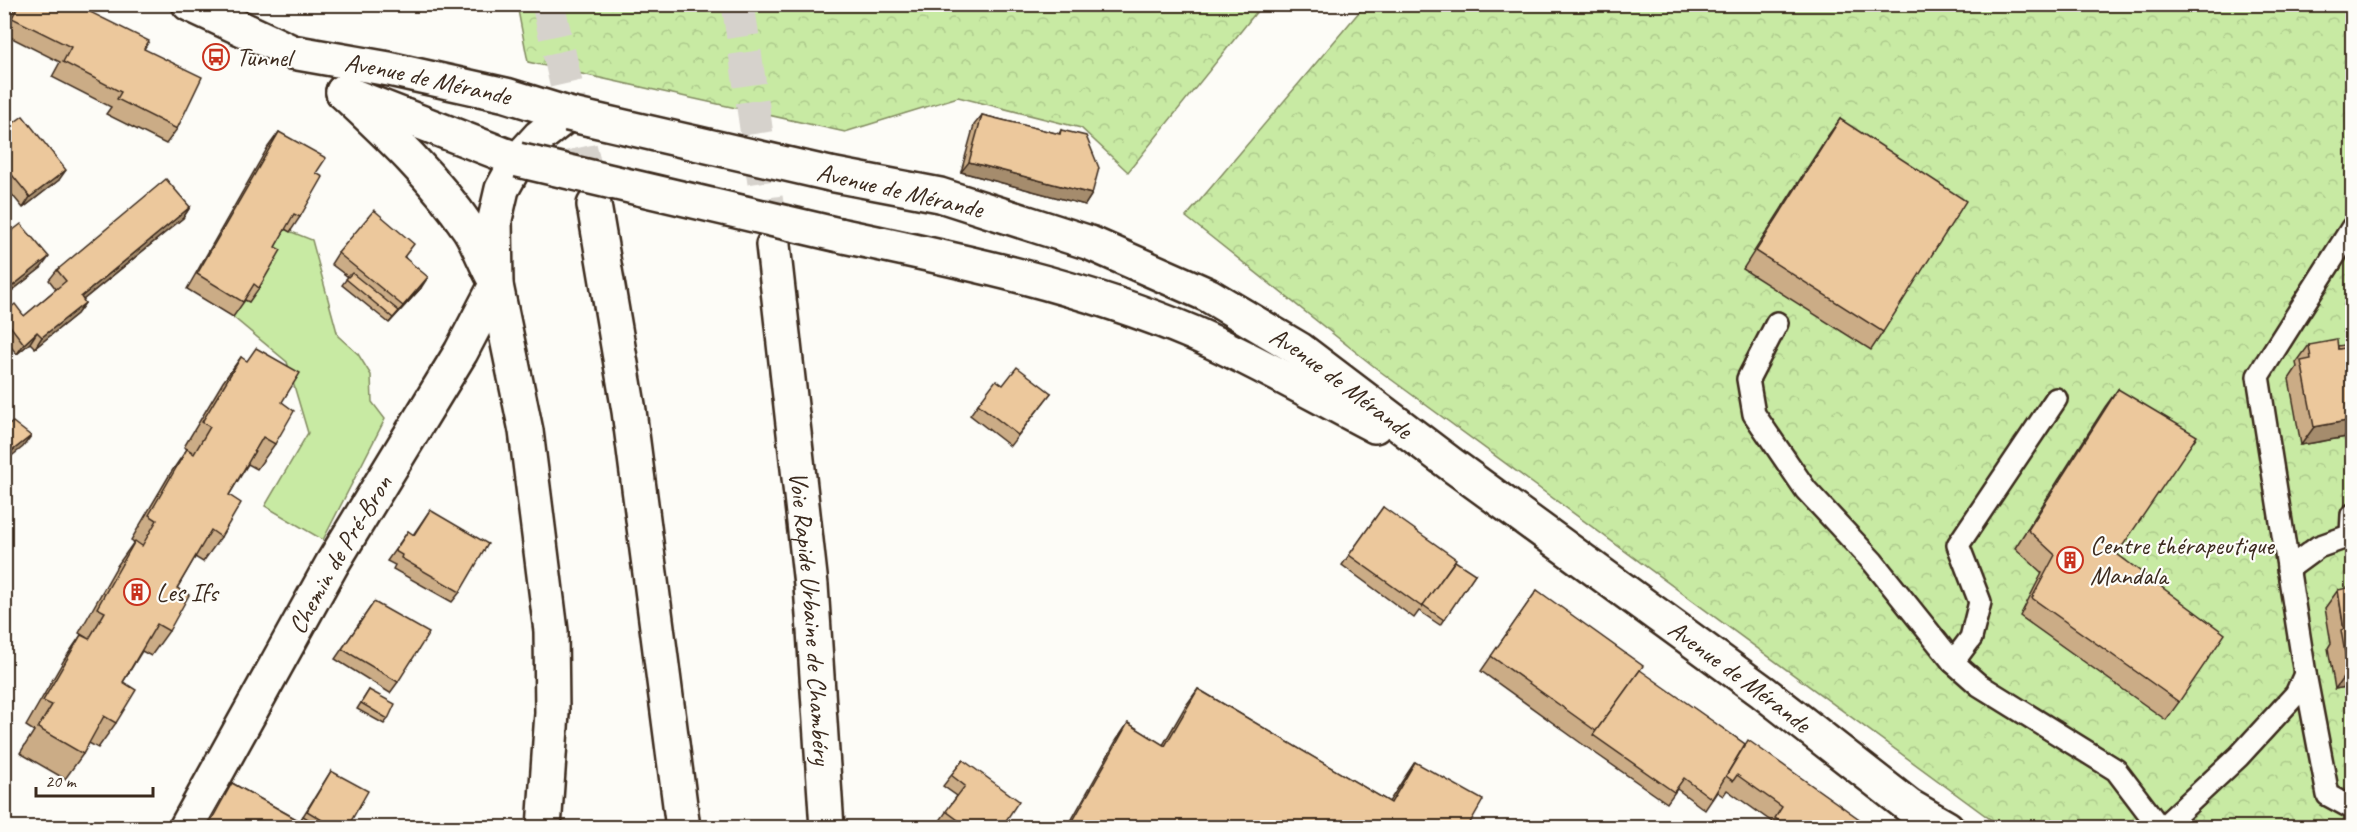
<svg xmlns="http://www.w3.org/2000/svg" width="2357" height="832" font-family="Caveat,sans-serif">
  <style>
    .green { fill: #c8eaa3; stroke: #828a60; stroke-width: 1.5 }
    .forest { fill: url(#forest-crowns); stroke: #828a60; stroke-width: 1.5 }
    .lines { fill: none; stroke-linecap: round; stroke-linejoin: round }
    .trunk-tunnel { stroke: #d6d2cc; stroke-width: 33; stroke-dasharray: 33 16; stroke-linecap: butt }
    .service-casing { stroke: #3b2a1e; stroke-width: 26 }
    .minor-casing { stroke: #3b2a1e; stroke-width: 38 }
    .secondary-casing { stroke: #3b2a1e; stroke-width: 38 }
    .trunk-casing { stroke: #3b2a1e; stroke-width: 38 }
    .service { stroke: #fdfcf7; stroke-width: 21 }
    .minor { stroke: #fdfcf7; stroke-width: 33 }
    .secondary { stroke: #fdfcf7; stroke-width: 33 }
    .trunk { stroke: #fdfcf7; stroke-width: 33 }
    .secondary-bridge-casing { stroke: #3b2a1e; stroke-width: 38; stroke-linecap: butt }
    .secondary-bridge { stroke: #fdfcf7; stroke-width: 33 }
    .wall { fill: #cbac86; stroke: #3b2a1e; stroke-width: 1.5 }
    .shaded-wall { fill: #a58c6d; stroke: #3b2a1e; stroke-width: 1.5 }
    .building { fill: #ecc89c; stroke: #3b2a1e; stroke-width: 1.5 }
    .labels { text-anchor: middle; stroke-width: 4.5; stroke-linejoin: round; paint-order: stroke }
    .poi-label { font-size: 26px; fill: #3b2a1e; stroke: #fdfcf7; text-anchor: start }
    .street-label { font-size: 26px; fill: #3b2a1e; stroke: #fdfcf7 }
  </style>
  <defs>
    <pattern id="forest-crowns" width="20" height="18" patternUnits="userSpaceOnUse" patternTransform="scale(1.5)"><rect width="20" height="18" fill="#c8eaa3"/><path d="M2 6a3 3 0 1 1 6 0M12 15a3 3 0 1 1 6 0" fill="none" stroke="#adc98c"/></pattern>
  </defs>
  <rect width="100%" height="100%" fill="#fdfcf7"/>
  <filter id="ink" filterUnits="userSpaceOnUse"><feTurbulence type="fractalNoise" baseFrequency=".0167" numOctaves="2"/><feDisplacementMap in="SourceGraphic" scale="12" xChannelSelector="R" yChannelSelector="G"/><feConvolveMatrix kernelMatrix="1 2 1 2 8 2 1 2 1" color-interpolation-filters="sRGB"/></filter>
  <g filter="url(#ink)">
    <polygon class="green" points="284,229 312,240 338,336 358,354 371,375 372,402 385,419 323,540 265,506 308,433 287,362 233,317 243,299 249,302 264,262"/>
    <g class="forest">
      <polygon points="517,5 517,4 1262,5 1128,172 1081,128 958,97 845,132 528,62"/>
      <polygon points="1365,5 2352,5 2352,827 2001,827 1381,372 1186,217"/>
    </g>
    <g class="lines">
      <g class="trunk-tunnel">
        <polyline points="548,4 593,202"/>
        <polyline points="738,4 773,245"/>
      </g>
      <defs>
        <g id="service">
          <polyline points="2352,228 2258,376 2305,674 2328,795 2352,808"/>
          <polyline points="1777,323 1748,379 1754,414 1806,490 1873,562 1953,662"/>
          <polyline points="2056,399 1958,545 1980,602 1971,638 1953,662 1979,685 2116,770 2160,828"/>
          <polyline points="2351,534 2352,515"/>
          <polyline points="2288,569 2318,547 2352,535"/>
          <polyline points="2162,828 2239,756 2296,694 2305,674"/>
        </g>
        <g id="minor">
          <path id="s1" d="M186,828L332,564L461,352L496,285"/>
        </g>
        <g id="secondary">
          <path id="s2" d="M189,4L292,52L389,69L506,95L568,114"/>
          <polyline points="343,92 518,160 539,137 568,114"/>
          <path id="s3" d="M830,174L940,195L1090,243L1208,295L1299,349L1452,465L1763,692L1909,806L1947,828"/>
          <path d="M839,235C958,260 1080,285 1193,333C1255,360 1315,395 1375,426"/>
        </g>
        <g id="trunk">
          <path d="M343,92C389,135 434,177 469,229C478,243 484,260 492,275"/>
          <polyline points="518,160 502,189 495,219 496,285 526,431 551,631 552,713 544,828"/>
          <polyline points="594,205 629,411 683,828"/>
          <path id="s4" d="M773,245L811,585L827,828"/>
        </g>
      </defs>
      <use href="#service" class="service-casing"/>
      <use href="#minor" class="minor-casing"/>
      <use href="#secondary" class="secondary-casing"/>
      <use href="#trunk" class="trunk-casing"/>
      <use href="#service" class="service"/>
      <use href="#minor" class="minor"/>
      <use href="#secondary" class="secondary"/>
      <use href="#trunk" class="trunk"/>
      <defs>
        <g id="secondary-bridge">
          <polyline points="568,114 830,174"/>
          <polyline points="518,160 839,235"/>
        </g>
      </defs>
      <use href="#secondary-bridge" class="secondary-bridge-casing"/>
      <use href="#secondary-bridge" class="secondary-bridge"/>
    </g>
    <g class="wall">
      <polygon points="16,4 93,4 90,12 144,49 177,129 166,144 106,114 111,107 52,77 60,62 4,34 4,28"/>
      <polygon points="982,115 1059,134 1061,130 1092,194 1085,205 961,172 974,125"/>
      <polygon points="1840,119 1883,332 1871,350 1743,269 1827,137"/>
      <polygon points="4,130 59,180 23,208 4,185"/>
      <polygon points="279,132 316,173 300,217 290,232 285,229 275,247 259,288 249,302 245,300 233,317 187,289 268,147"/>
      <polygon points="190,207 183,218 83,300 85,303 77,314 35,348 30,343 17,354 4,339 4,313 24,316 56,289 49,280 57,270"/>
      <polygon points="4,237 41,268 4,297"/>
      <polygon points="338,253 405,257 421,288 389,323 342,285 348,277 331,264"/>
      <polygon points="2309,345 2338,346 2352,436 2301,445 2289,379 2297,367 2296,363"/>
      <polygon points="241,357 282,402 275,444 257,469 248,464 229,495 221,537 203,562 195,557 177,588 169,631 151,656 142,651 123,682 116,723 98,748 89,743 83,754 65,779 20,753 34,731 26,726 64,660 81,635 87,638 79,633 117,566 134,542 131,540 170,474 187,449 192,452 184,447 223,382"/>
      <polygon points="1003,385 1051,393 1010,446 970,415 978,404"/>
      <polygon points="2118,389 2117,554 2179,702 2166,720 2020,616 2042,573 2015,548 2105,407"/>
      <polygon points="1383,507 1436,587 1475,574 1440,625 1419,611 1414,618 1342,565"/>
      <polygon points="430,510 460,592 452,602 393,569 395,565 387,561 408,531 413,535"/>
      <polygon points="1537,590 1639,671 1745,744 1872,828 1768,828 1772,822 1727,790 1723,796 1717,792 1705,810 1677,789 1667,803 1585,746 1481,671"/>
      <polygon points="2338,590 2352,686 2335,689 2328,648 2331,643 2325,608"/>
      <polygon points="374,602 398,682 390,693 335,659"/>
      <polygon points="1198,689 1389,802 1403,780 1415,762 1467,828 1067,828 1116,741 1128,723 1163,745 1185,707"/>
      <polygon points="369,690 388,719 384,724 357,709"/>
      <polygon points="963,760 1001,828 946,828 939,822 957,796 943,786"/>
      <polygon points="331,771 347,828 205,828 225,793 232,783 300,821"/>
    </g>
    <g class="shaded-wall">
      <polygon points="969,162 1092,194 1085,205 961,172"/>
      <polygon points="66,170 59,180 23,208 30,197"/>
      <polygon points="190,207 183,218 73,308 81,297"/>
      <polygon points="49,257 41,268 4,297 10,288"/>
      <polygon points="428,277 421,288 389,323 393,318"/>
      <polygon points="85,303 77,314 35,348 42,337"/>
      <polygon points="37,332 30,343 17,354 24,344"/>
      <polygon points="2352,420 2352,436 2301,445 2314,427"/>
      <polygon points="31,436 23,447 4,462 4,457"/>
      <polygon points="2352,670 2352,686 2335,689 2348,671"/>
    </g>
    <g class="building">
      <polygon points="19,4 93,4 90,12 149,41 144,49 202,77 177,129 117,99 121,92 63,62 71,47 12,18"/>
      <polygon points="982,115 1060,134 1061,130 1086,136 1099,168 1092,194 969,162"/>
      <polygon points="23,116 66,170 30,197 4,165 4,130"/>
      <polygon points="1840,119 1966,201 1883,332 1756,251"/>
      <polygon points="279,132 326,158 316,173 323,177 300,217 294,214 275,247 281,250 259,288 254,284 243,302 197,274"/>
      <polygon points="166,179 190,207 81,297 85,303 42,337 37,332 24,344 4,318 4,313 15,304 24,316 66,281 57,270"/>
      <polygon points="374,210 414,244 404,257 428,277 403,306 338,253"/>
      <polygon points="21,224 49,257 10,288 4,282 4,237"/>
      <polygon points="352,273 399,311 393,318 346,279"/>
      <polygon points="2337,340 2338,349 2352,347 2352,420 2314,427 2301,361 2311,359 2309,345"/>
      <polygon points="2352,344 2352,347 2338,349 2338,346"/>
      <polygon points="256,348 300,373 282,402 294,411 275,444 263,437 229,495 241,503 221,537 211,530 177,588 189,595 169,631 157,624 123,682 136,690 116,723 104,716 83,754 38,728 52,705 43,701 81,635 89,639 105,612 97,608 135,541 142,546 157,520 149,515 187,449 194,454 210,427 202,422 241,357 247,361"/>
      <polygon points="1017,367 1051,393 1018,435 978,404 996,380 1003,385"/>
      <polygon points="2118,389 2197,436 2117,554 2225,634 2179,702 2032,598 2055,555 2028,530"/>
      <polygon points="13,422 31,436 4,457 4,429"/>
      <polygon points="1383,507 1456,559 1422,607 1349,555"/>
      <polygon points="430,510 488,544 460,592 401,558 402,555 395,551 408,531 414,535"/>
      <polygon points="1455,561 1475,574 1444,620 1423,605"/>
      <polygon points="2352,587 2352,670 2348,671 2341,630 2344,629 2338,590"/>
      <polygon points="1537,590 1643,666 1596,731 1491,656"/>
      <polygon points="4,596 9,598 4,605"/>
      <polygon points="374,602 429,633 398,682 342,649"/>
      <polygon points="1640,670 1745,744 1712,799 1684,778 1674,792 1593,735"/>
      <polygon points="1198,689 1391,803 1415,762 1483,800 1467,828 1069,828 1128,723 1165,746"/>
      <polygon points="369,690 395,704 388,719 361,703"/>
      <polygon points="1748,740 1872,828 1789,828 1775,818 1782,807 1737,775 1733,781 1726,776"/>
      <polygon points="963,760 1019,801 1001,828 969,828 946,811 965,786 951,775"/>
      <polygon points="331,771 368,791 347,828 335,828 307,811"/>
      <polygon points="4,775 11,788 4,793"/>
      <polygon points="232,783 312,828 207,828"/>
      <polygon points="303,816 323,828 312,828 300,821"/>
    </g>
  </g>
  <defs>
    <symbol id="bus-ring" viewBox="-11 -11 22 22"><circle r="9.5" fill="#fdfcf7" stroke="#c8321e" stroke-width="1.5"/><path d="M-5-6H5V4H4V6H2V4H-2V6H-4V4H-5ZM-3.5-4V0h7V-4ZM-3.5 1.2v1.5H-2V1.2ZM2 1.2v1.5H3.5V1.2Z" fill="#c8321e"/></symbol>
    <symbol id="building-ring" viewBox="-11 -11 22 22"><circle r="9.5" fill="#fdfcf7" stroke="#c8321e" stroke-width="1.5"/><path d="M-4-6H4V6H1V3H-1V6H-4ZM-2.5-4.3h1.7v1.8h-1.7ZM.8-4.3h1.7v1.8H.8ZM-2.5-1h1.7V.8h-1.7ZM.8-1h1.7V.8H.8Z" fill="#c8321e"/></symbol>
  </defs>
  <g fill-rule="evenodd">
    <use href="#bus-ring" x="201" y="42" width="30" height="30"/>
    <use href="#building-ring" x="2055" y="545" width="30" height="30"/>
    <use href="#building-ring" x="122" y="577" width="30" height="30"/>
  </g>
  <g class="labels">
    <g class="poi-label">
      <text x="236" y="66">Tunnel</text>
      <text x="2090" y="554">Centre thérapeutique<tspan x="2090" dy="30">Mandala</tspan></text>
      <text x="156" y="601">Les Ifs</text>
    </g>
    <g class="street-label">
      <text dy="9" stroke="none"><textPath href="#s2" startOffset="252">Avenue de Mérande</textPath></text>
      <text transform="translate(900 190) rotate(13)" y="9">Avenue de Mérande</text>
      <text dy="9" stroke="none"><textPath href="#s3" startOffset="558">Avenue de Mérande</textPath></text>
      <text dy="9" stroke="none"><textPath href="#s1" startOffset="314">Chemin de Pré-Bron</textPath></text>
      <text dy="9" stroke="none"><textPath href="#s4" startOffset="375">Voie Rapide Urbaine de Chambéry</textPath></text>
      <text dy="9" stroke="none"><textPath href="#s3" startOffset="1053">Avenue de Mérande</textPath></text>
    </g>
  </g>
  <rect width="2357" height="832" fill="none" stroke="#fdfcf7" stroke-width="24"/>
  <rect x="12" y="12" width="2333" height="808" fill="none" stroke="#3b2a1e" stroke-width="2" filter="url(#ink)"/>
  <path d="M36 787v9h117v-9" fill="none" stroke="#3b2a1e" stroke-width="3"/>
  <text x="45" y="787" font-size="18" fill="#3b2a1e" stroke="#fdfcf7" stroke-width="4.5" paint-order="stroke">20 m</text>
</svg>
